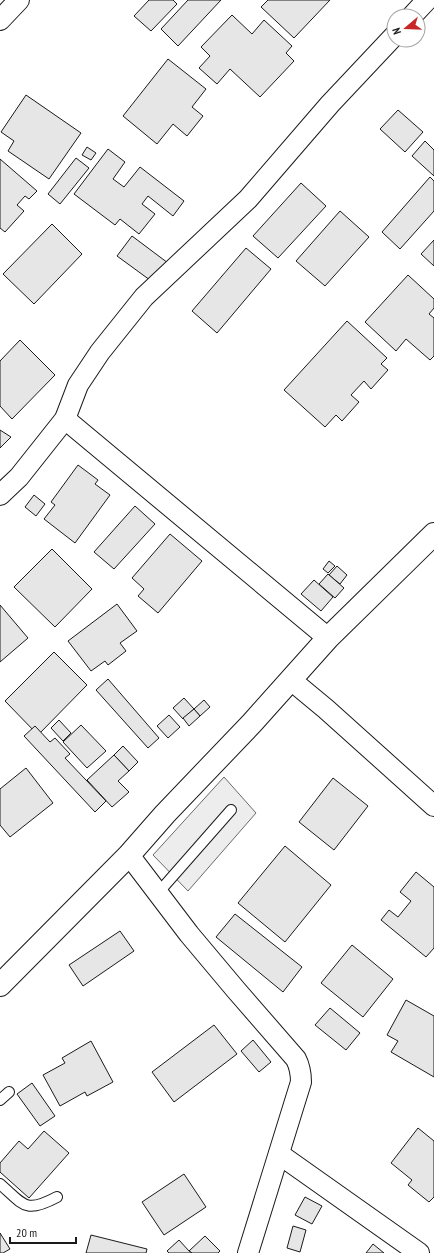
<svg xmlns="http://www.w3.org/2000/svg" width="434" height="1253" font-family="'PT Sans Narrow',sans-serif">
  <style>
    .parking { fill: #ededed; stroke: #6a6a6a }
    .building { fill: #e6e6e6; stroke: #1a1a1a }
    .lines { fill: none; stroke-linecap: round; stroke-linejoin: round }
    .service-casing { stroke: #1a1a1a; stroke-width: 12 }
    .minor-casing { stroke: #1a1a1a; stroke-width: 22 }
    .tertiary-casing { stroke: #1a1a1a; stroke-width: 24 }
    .service { stroke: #fff; stroke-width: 10 }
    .minor { stroke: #fff; stroke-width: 20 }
    .tertiary { stroke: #fff; stroke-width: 22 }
  </style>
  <rect width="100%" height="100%" fill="#fff"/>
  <polygon class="parking" points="224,777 256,813 188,891 153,855"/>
  <g class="building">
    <polygon points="149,0 173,0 177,4 151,31 134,16"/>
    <polygon points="188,0 221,0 178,46 161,29"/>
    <polygon points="268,0 330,0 294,38 261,7"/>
    <polygon points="232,15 252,34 264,20 292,46 286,53 294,61 260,97 230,69 217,84 199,68 210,56 201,47"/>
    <polygon points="168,59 206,89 192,107 203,116 187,136 173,124 157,144 123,116"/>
    <polygon points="26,95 81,133 49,179 8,151 14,141 1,132"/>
    <polygon points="398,110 423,132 405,152 380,129"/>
    <polygon points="425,141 434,150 434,176 412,156"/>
    <polygon points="87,147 96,153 91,160 82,155"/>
    <polygon points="108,149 125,162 113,179 124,187 140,167 184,201 173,216 148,196 142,204 155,214 139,234 120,219 115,225 74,194"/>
    <polygon points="76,158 89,168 60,204 48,194"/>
    <polygon points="0,159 37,191 29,199 25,196 17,205 24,211 5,232 0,228"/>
    <polygon points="430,177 434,181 434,211 400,249 382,232"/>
    <polygon points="301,183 326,206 278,258 253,236"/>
    <polygon points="340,211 369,237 325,286 296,261"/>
    <polygon points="52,224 82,254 34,304 3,274"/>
    <polygon points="132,236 168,263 154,283 117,256"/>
    <polygon points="434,240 434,266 421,254"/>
    <polygon points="246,248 271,269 217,333 192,311"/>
    <polygon points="408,275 434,299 434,308 429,314 434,318 434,356 430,360 406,339 396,351 365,322"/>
    <polygon points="347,321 387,358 381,364 388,370 371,389 364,381 351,395 359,402 342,421 336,415 325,427 284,390"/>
    <polygon points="20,340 55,375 12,419 0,406 0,361"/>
    <polygon points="0,430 11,437 0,448"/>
    <polygon points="78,465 98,480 95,484 110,495 75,543 44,519 55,505 51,502"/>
    <polygon points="34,495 45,504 36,516 25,507"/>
    <polygon points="135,506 155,524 114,569 94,552"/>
    <polygon points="170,534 202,561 158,613 138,596 144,589 132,578"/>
    <polygon points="52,549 92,589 55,627 14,587"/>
    <polygon points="329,561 335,566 328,573 323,569"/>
    <polygon points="337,566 347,575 340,584 329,575"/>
    <polygon points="328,574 344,588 335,598 319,584"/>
    <polygon points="314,580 333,597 321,611 301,594"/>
    <polygon points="117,604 137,631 120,643 126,651 108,665 105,661 91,671 68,641"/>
    <polygon points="0,605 28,638 0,662"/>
    <polygon points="54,652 87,685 38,735 5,701"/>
    <polygon points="108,679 159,738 148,748 96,690"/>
    <polygon points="184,698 194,709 183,719 173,708"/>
    <polygon points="204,700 210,707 200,716 194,709"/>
    <polygon points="194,709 200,716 189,726 183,718"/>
    <polygon points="169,715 180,727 168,738 157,726"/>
    <polygon points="59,720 71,733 63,741 51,728"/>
    <polygon points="81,725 106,751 87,768 63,742"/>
    <polygon points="35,726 50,742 55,738 70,754 65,758 106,801 95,812 24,736"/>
    <polygon points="123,746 138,762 129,771 114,755"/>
    <polygon points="114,755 129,771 118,781 129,792 112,807 87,780"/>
    <polygon points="26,768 53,803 10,837 0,825 0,789"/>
    <polygon points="333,778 368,806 334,850 299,822"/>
    <polygon points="285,846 331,885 285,942 238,903"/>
    <polygon points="416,872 434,887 434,948 426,957 381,920 389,910 398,917 411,901 400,892"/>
    <polygon points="235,914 302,967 283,992 216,937"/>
    <polygon points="120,931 134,951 83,986 69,965"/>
    <polygon points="352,945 393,979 363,1017 321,983"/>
    <polygon points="406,1000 434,1016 434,1077 391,1052 398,1041 387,1035"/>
    <polygon points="330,1008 360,1033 346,1050 315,1025"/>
    <polygon points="214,1025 237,1054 174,1102 152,1072"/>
    <polygon points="253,1040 271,1062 259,1072 241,1051"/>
    <polygon points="91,1041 113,1082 87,1096 85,1092 60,1106 43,1075 65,1063 62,1058"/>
    <polygon points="32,1083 55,1116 40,1126 17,1094"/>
    <polygon points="418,1128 434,1141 434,1197 429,1202 408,1185 412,1180 391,1163"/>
    <polygon points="44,1131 69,1153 29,1198 0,1172 0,1163 19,1141 28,1149"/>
    <polygon points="184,1174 206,1207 164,1235 142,1202"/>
    <polygon points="305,1197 322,1206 312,1224 295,1215"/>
    <polygon points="293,1226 306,1230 300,1252 287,1248"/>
    <polygon points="0,1233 10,1249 3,1253 0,1253"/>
    <polygon points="91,1235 147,1249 146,1253 86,1253"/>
    <polygon points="205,1236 220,1251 218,1253 192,1253 189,1251"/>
    <polygon points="179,1240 189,1251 192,1253 169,1253 167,1251"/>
    <polygon points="373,1244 384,1253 366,1253"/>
  </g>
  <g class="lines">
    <defs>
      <g id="service">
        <polyline points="158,893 231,810"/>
        <polyline points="0,1100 9,1092"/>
        <path d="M0,1184C24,1205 25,1214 57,1197"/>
      </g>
      <g id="minor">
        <polyline points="412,16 427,0"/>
        <polyline points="0,20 19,0"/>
        <polyline points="65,419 328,638"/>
        <polyline points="0,495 19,477 65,419 78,385 100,352 144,297 248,199 330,104 394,36"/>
        <polyline points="291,680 326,709 434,806"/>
        <path d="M129,855L189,934L236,990L296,1059C300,1067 301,1073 301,1082L248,1253"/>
        <polyline points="279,1154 419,1253"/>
      </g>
      <polyline id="tertiary" points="0,985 129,855 165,814 252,723 328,638 434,534"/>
    </defs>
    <use href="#service" class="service-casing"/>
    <use href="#minor" class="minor-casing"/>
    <use href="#tertiary" class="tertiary-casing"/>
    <use href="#service" class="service"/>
    <use href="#minor" class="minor"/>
    <use href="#tertiary" class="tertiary"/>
  </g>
  <g transform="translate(406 28) rotate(251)"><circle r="19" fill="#ffffff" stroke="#a3a3a3"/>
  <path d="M0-3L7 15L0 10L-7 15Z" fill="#c62828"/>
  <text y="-6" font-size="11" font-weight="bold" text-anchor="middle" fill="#1a1a1a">N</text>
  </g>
  <path d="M10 1237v6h66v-6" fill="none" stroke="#1a1a1a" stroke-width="2"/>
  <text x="16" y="1237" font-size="12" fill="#1a1a1a" stroke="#ffffff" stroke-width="3" paint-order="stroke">20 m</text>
</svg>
